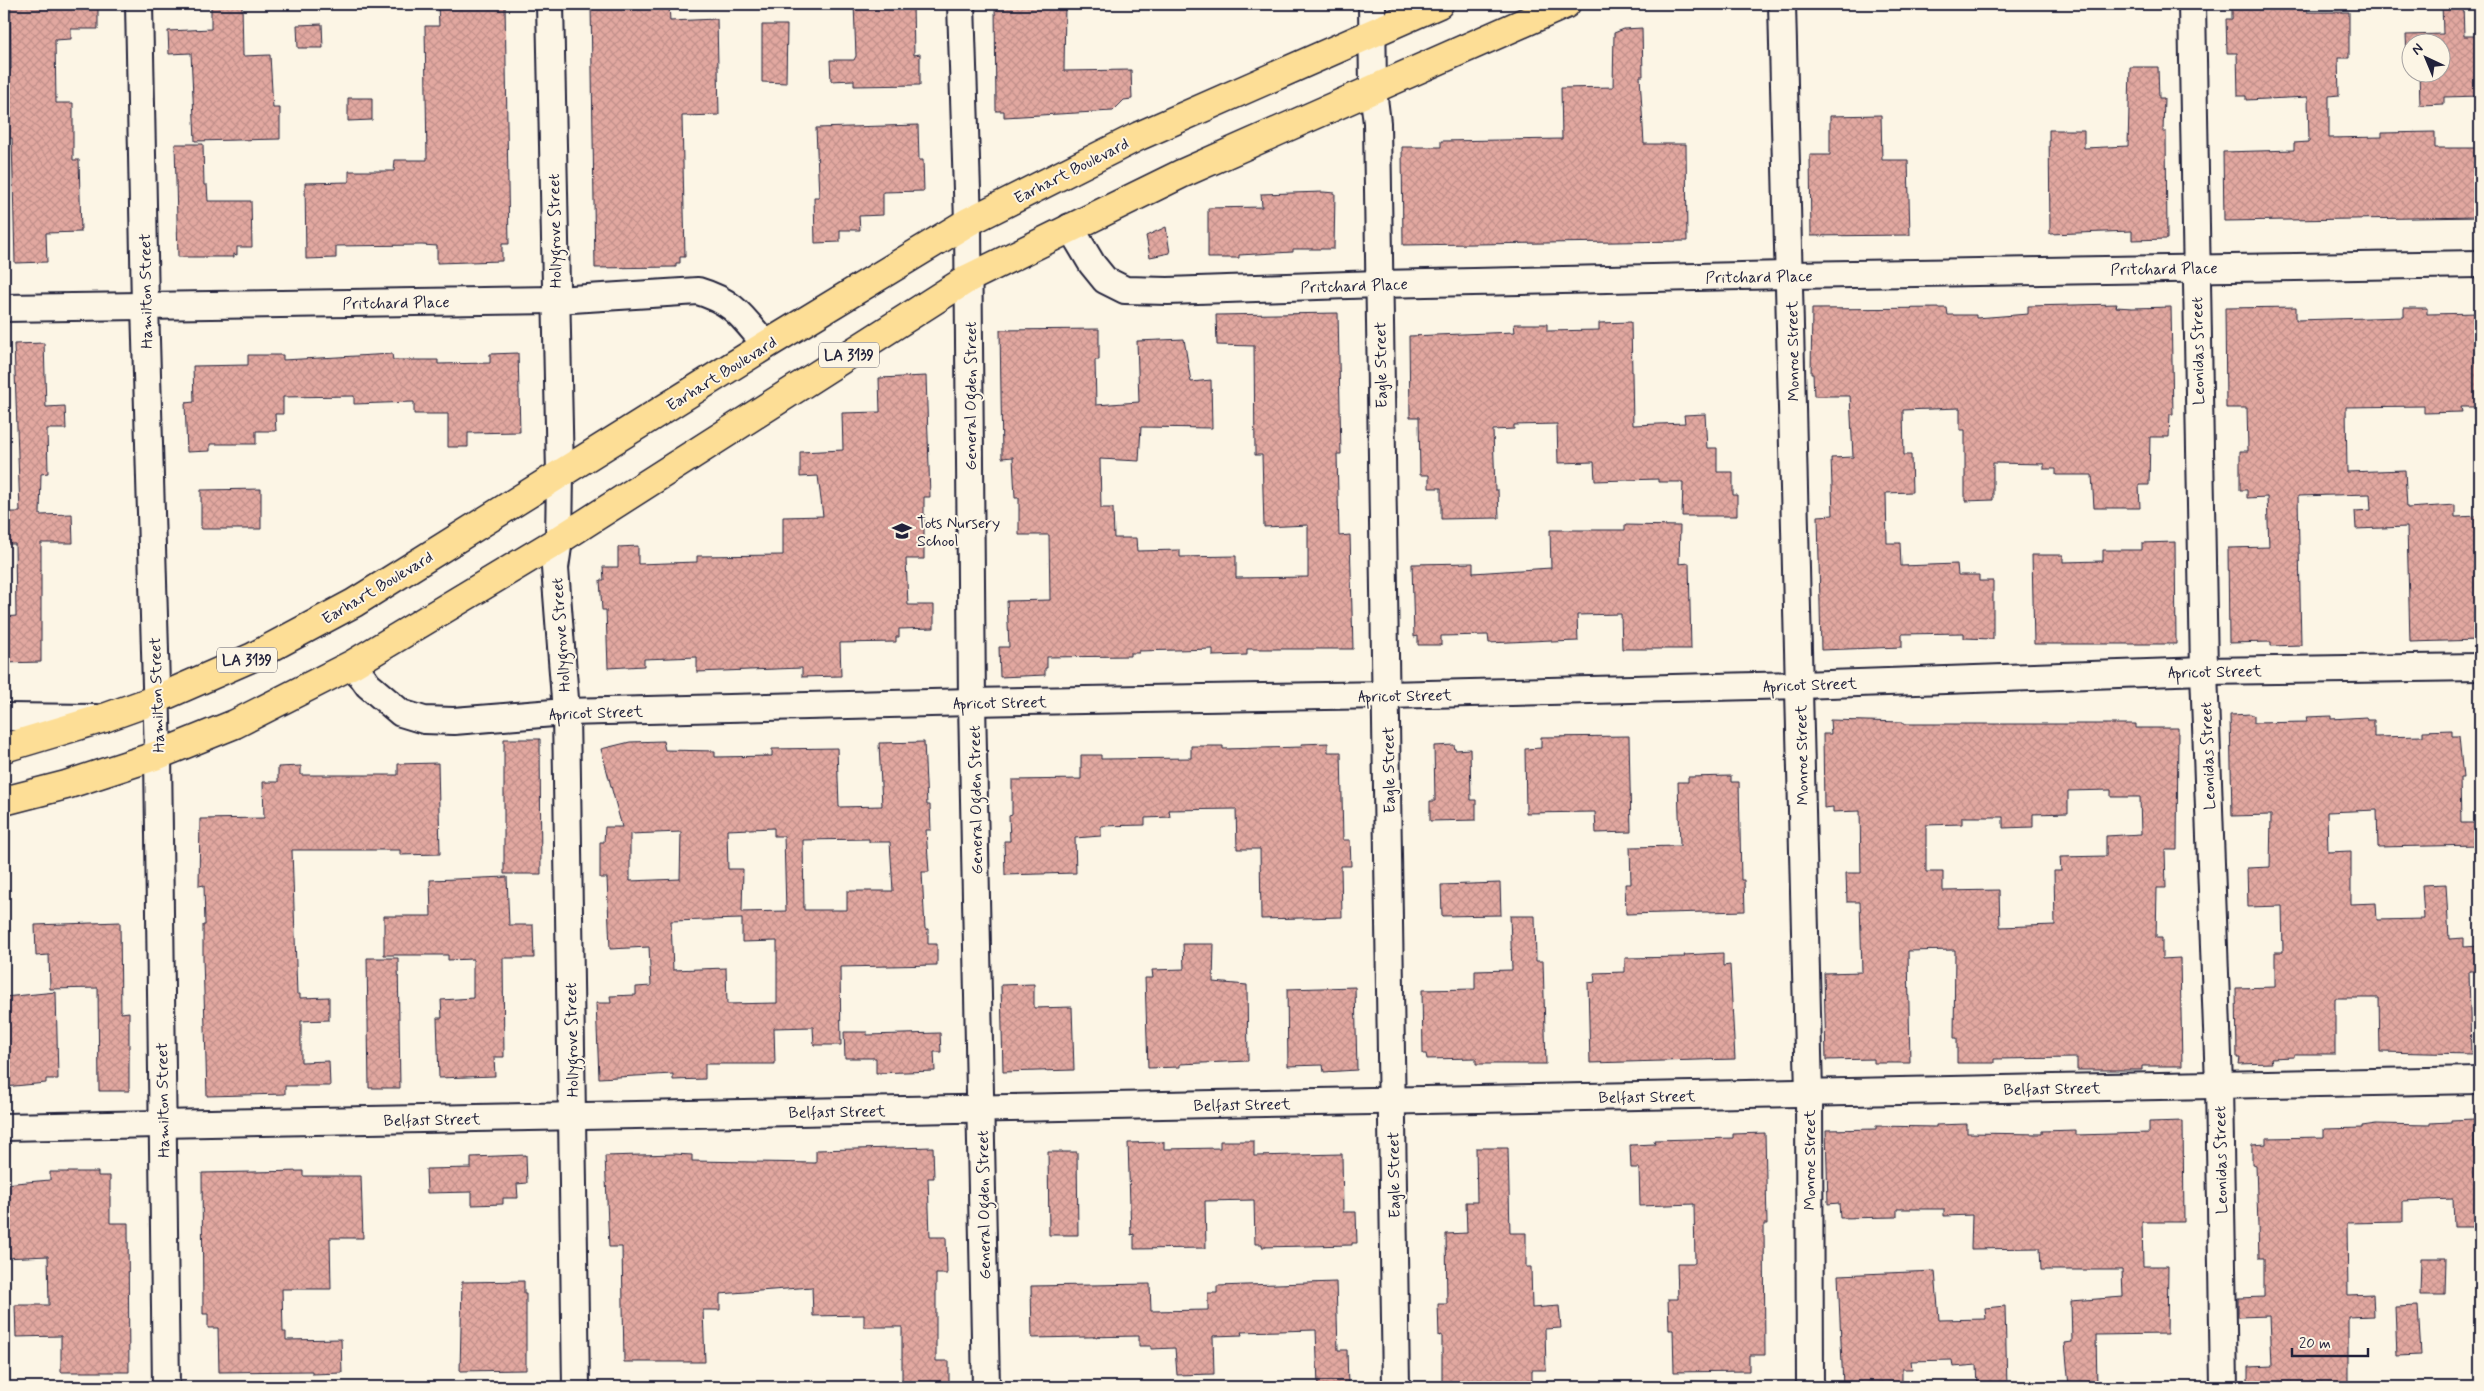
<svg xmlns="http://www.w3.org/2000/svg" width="2484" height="1391" font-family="Mynerve,sans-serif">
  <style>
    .building { fill: url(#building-cross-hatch); stroke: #22223b; fill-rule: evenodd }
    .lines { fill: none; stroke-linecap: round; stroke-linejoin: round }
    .minor-casing { stroke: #22223b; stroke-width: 30 }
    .primary-casing { stroke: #22223b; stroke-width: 31 }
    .motorway-casing { stroke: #22223b; stroke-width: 31 }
    .minor { stroke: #fcf5e5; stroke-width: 26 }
    .primary { stroke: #fdde96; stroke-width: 28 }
    .motorway { stroke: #fdde96; stroke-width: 28 }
    .labels { text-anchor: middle; stroke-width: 4; stroke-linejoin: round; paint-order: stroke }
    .shield { fill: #fcf5e5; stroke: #63616e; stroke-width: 1 }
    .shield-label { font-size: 15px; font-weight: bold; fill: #22223b }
    .street-label { font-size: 16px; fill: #22223b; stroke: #fcf5e5 }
    .poi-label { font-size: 16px; fill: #22223b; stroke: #fcf5e5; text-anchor: start }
  </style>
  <defs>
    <pattern id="building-cross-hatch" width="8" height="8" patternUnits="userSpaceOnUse" patternTransform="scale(1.25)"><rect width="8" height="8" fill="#e2a8a0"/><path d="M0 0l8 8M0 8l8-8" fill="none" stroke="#c2908b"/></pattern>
  </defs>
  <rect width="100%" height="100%" fill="#fcf5e5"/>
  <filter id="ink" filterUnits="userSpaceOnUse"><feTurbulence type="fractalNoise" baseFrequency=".02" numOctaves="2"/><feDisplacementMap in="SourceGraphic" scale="10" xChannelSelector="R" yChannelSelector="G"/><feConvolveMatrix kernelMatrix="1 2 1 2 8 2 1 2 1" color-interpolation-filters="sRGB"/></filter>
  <g filter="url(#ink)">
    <g class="building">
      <polygon points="10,4 98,4 98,29 71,29 71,39 55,40 56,103 73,103 73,160 79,160 81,232 46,233 47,262 15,263 12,138 4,138 4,69 11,69"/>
      <polygon points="211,4 242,4 243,56 270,55 273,108 280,108 280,139 195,141 191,53 169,54 168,31 211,29"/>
      <polygon points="438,4 505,4 509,244 502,244 502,261 437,263 437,246 422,245 336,246 336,258 306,259 305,183 349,182 349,171 394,171 395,160 427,160 425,26 439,26"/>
      <polygon points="591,4 669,4 670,21 717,19 719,115 682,116 685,257 680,257 680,263 676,263 676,267 595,268"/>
      <polygon points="913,4 914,55 920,54 920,85 854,86 854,80 831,81 830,60 854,60 856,56 854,5"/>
      <polygon points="995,4 1065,4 1064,71 1131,70 1132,99 1124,100 1113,111 1004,117 1004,111 996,111"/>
      <polygon points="2232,4 2307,4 2307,12 2349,12 2349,58 2338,58 2339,95 2329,96 2329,138 2382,137 2382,133 2435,132 2435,148 2480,148 2480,217 2224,221 2223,152 2294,150 2294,143 2309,142 2308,97 2246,100 2246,96 2238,96 2237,53 2227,53 2226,19 2232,19"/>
      <polygon points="2442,4 2463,4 2464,36 2480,36 2480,96 2444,97 2444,104 2420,105 2419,72 2442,72 2442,42 2412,42 2412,56 2407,56 2406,35 2443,34"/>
      <polygon points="322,24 323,48 298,48 297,25"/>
      <polygon points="762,25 787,25 786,83 762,82"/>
      <polygon points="1642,28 1643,76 1640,76 1644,144 1686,144 1687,241 1403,245 1402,147 1441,147 1441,141 1562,139 1561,88 1613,87 1614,33 1624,29"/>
      <polygon points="2130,67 2158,67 2159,98 2164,98 2163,132 2166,132 2167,239 2132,240 2132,231 2050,234 2049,130 2084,130 2084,148 2128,146"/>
      <polygon points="348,98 372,98 372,120 348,121"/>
      <polygon points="1881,115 1882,160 1908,160 1910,235 1811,236 1810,155 1830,155 1830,116"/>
      <polygon points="918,125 919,160 923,160 924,191 883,192 883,215 859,216 860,230 840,230 840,242 815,243 814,197 819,197 816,128"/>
      <polygon points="175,144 203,144 204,185 207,185 208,201 251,201 252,247 237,247 237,255 234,254 234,257 178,257"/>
      <polygon points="1323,192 1335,193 1334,249 1293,249 1293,252 1239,255 1239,258 1208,258 1208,208 1262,207 1261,194"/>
      <polygon points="1166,227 1170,253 1150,257 1146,236"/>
      <polygon points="2117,304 2116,307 2132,308 2171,307 2173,414 2170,414 2169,437 2150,437 2149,485 2139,485 2140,508 2094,508 2092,475 2056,475 2056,469 2044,469 2044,464 1993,463 1993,500 1965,501 1965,430 1960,430 1960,408 1903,410 1904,455 1911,455 1912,492 1886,493 1887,543 1900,543 1901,566 1957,564 1958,575 1979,575 1979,581 1993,581 1993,639 1964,638 1964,633 1902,634 1902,647 1821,650 1818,516 1833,515 1831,458 1853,457 1850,396 1814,396 1813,374 1811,374 1812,309 1947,308 1948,315 1976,315 1976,318 2028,314 2028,306"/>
      <polygon points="2296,307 2296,320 2404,317 2404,308 2427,308 2427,314 2480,313 2480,407 2461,407 2462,412 2424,413 2424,406 2346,407 2347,472 2405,470 2407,508 2455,505 2455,517 2480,516 2480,640 2410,642 2407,527 2356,529 2355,511 2371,510 2370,494 2298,496 2301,645 2271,646 2271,642 2229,643 2228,548 2269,547 2267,497 2247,498 2247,490 2240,490 2240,451 2248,451 2247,408 2226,408 2225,308"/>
      <polygon points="1338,313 1341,454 1337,454 1339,536 1350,535 1353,649 1247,649 1247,655 1213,656 1213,649 1139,651 1139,653 1130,653 1130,656 1047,657 1047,668 1045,668 1045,675 1000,677 999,647 1009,647 1007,601 1050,600 1049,535 1019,535 1019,498 1015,498 1013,457 1002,458 1000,330 1099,329 1099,360 1095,360 1096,405 1139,402 1137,341 1184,339 1191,382 1211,380 1212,428 1141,427 1139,461 1100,459 1101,508 1113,508 1114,538 1136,538 1137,551 1180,550 1180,557 1236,556 1236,578 1308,577 1308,525 1264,527 1262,455 1255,455 1254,346 1217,345 1216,315"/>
      <polygon points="1631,322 1633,425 1685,423 1684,415 1705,414 1707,448 1717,448 1717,472 1733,472 1733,495 1737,495 1737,516 1682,516 1683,482 1658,482 1658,479 1595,481 1594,462 1558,463 1557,424 1514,425 1514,429 1493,430 1495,490 1498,490 1499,518 1441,519 1441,488 1429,488 1429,475 1420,475 1419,417 1410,417 1409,336 1515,332 1514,324 1547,324 1547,331 1599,330 1599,323"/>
      <polygon points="44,343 46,407 65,406 66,429 47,429 48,473 41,474 40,515 72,514 73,543 41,543 41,662 4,663 4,617 16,616 15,544 4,544 4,512 20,512 14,344"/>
      <polygon points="518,353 520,432 468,433 468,447 448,447 448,414 414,414 414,402 354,404 354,396 283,397 283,414 275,414 276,431 256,431 256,444 210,444 210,451 187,452 185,403 194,402 193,366 248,365 248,355 283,355 283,360 392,354 393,360 438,360 438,364 490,363 490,354"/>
      <polygon points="926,376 930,497 924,497 924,559 906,559 908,605 934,605 934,628 899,629 899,637 896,637 896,642 840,643 841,676 802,677 802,668 697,672 697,657 644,659 644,666 608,668 606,610 602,610 600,580 604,580 603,567 618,567 618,547 638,546 638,564 697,562 697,556 783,555 783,517 823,516 818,476 800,477 800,452 843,450 842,413 880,412 879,378"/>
      <polygon points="261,489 261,529 201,529 201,490"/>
      <polygon points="1625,525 1680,526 1679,564 1689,563 1691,649 1622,649 1621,614 1577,615 1578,641 1552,642 1552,640 1489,643 1488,635 1441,636 1441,645 1418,645 1418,636 1414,637 1412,564 1473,563 1473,573 1551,568 1550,530 1625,530"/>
      <polygon points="2175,542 2176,644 2034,644 2032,555 2063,555 2063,562 2103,561 2103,550 2142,550 2142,543"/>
      <polygon points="2251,714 2254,716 2254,723 2307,722 2306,717 2331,716 2331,719 2366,717 2367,720 2374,720 2374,737 2423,736 2423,731 2452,730 2452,736 2459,736 2463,778 2460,778 2461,823 2480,823 2480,845 2378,847 2377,810 2327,812 2328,852 2351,851 2351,904 2376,903 2377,920 2424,919 2422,885 2446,884 2449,939 2464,938 2464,947 2480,946 2480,971 2469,971 2471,1054 2380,1052 2379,998 2335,998 2335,1054 2294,1054 2294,1057 2271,1058 2272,1063 2239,1064 2240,1058 2237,1058 2236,988 2275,987 2275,952 2283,952 2282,906 2248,907 2247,868 2270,867 2271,815 2232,816 2230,715"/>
      <path d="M1830,720L1903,722V724H2136V728H2178L2177,850H2165L2166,888H2157L2156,938H2162V959L2180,958L2182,1066H2142V1070H2077V1058L1994,1059V1063H1957V1038H1954L1955,950L1908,951L1910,1063H1874V1059L1826,1060L1824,973L1862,972L1860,902H1847L1846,873H1861L1860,811L1833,812V807L1824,808L1823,734H1831ZM2111,790V797H2140L2141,834L2106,836V856L2060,857L2061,871H2054L2055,925L2000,927L1999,890L1943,891V872H1926V825L1962,824V817H2003V828L2033,827V814L2068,813V791Z"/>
      <polygon points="1629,736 1631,832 1596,833 1595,812 1526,813 1525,749 1541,748 1541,737"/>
      <polygon points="504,739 540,739 541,874 504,874"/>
      <path d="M663,741L665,750L715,751V757L772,756V749L837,748L839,807L882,806L879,743L924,742L927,805H930L931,830H926L929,872H922L925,929H928V944H937V965L840,967L841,1045H814L813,1027L774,1028L775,1064H705V1079L673,1080V1074L599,1078L596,1003H611L610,996L636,995V987L651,986L649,947L610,949L607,878H600V842H604L605,827H622L601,749L630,742ZM774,828V836H784L786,911L742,912L743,869H728L727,830ZM681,832L680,879L630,881V834ZM869,839V842H890L893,891H847V910H804L803,840ZM742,919V942L777,941V1003L727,1004L726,968L673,970L671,921Z"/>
      <polygon points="1328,743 1328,752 1341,752 1343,840 1350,840 1351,866 1341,866 1342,917 1261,919 1260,849 1237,849 1236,809 1169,810 1170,817 1145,818 1145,825 1101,826 1101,836 1075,838 1076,873 1005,875 1004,841 1010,841 1009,816 1012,815 1012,780 1081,779 1081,755 1101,755 1101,759 1191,758 1191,746 1223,746 1223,749 1302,747 1301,744"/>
      <polygon points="1454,745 1455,750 1470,749 1471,800 1476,800 1476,820 1430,821 1430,801 1435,801 1434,746"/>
      <polygon points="438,763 440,854 400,855 400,850 292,850 297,994 300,994 300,998 329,997 329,1020 301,1021 301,1062 329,1061 330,1086 285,1086 285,1094 207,1096 203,958 203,925 205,925 204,885 199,886 200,819 264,818 263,782 278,782 278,767 301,766 301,775 398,775 398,764"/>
      <polygon points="1731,776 1731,782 1739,782 1741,880 1744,880 1745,911 1626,914 1625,884 1631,884 1630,847 1680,846 1678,782 1688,782 1688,777"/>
      <polygon points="507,877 509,925 533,925 534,958 503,958 504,1057 494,1057 495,1076 439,1078 437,1018 442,1018 441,1000 473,998 473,959 448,960 448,955 384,955 384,916 431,916 430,880"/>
      <polygon points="1500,883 1501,915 1442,916 1441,885"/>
      <polygon points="1510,916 1535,916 1536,961 1543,961 1546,1064 1476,1064 1476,1058 1427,1059 1426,1054 1423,1054 1422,990 1475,989 1475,971 1512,970"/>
      <polygon points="120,922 121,1013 129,1012 129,1091 99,1091 98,988 50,989 49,955 36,956 35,925"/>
      <polygon points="1183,944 1214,944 1213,982 1247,985 1248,1061 1180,1064 1180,1067 1148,1068 1145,978 1153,978 1152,970 1184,969"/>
      <polygon points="1723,953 1723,966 1730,965 1735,1059 1590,1063 1588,983 1595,982 1594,973 1625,972 1625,958 1685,957 1684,955"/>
      <polygon points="367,958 398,958 400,1088 369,1088"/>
      <polygon points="1034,984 1034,1008 1072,1007 1074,1070 1003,1072 1001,985"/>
      <polygon points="1355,987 1357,1070 1324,1072 1323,1065 1288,1066 1287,989"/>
      <polygon points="56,992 58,1079 46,1079 46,1083 4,1087 4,997"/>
      <polygon points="844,1032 867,1032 867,1035 940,1033 941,1052 934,1052 935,1071 876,1073 876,1058 845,1058"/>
      <polygon points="2474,1119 2477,1227 2454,1227 2453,1199 2403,1201 2403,1222 2347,1223 2348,1295 2373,1294 2374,1316 2348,1317 2348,1387 2248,1387 2248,1367 2272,1366 2270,1316 2238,1317 2238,1298 2264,1297 2264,1258 2259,1258 2256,1165 2252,1164 2252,1145 2266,1144 2266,1138 2324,1137 2324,1129 2362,1128 2362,1126 2376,1124 2430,1125 2430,1123 2451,1122 2451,1120"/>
      <polygon points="2183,1121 2184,1222 2142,1222 2143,1266 2168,1266 2167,1334 2096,1335 2097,1387 2069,1387 2065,1343 2072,1342 2071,1301 2123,1297 2122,1270 2041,1270 2040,1248 1971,1249 1972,1215 1944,1216 1944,1209 1897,1209 1897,1217 1840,1218 1839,1203 1828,1204 1826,1130 1876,1129 1876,1126 1936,1127 1936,1125 1967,1124 1967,1133 2042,1134 2042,1131 2076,1130 2076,1135 2149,1133 2149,1122"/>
      <polygon points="1765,1133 1767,1224 1764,1224 1765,1355 1749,1355 1749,1371 1674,1372 1673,1330 1669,1330 1668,1299 1678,1299 1677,1263 1695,1263 1694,1204 1640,1206 1639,1168 1631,1168 1630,1145 1655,1144 1654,1140 1733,1138 1733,1134"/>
      <polygon points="1220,1141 1254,1141 1254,1156 1342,1154 1343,1212 1356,1212 1357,1243 1352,1243 1352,1245 1262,1247 1262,1244 1255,1244 1254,1200 1205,1201 1206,1248 1134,1249 1134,1234 1131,1235 1128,1143 1164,1142 1164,1149 1220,1148"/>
      <polygon points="933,1147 934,1178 928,1178 930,1237 946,1237 947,1274 936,1274 936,1361 949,1361 949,1387 902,1387 902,1327 864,1327 864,1315 813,1316 812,1287 720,1294 720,1310 703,1310 705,1362 624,1362 622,1247 609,1247 605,1156 675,1154 692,1155 692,1161 816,1163 816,1150"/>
      <polygon points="1476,1148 1508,1148 1510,1233 1526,1233 1526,1267 1531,1267 1532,1308 1559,1306 1561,1328 1545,1329 1546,1370 1532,1370 1532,1387 1442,1387 1442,1335 1439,1336 1438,1304 1447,1304 1446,1234 1467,1233 1466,1202 1477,1202"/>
      <polygon points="1048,1152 1077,1152 1078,1235 1049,1235"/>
      <polygon points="526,1155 527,1183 517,1184 518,1198 503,1198 503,1204 472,1205 472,1192 427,1193 426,1169 471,1168 471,1157"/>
      <polygon points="303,1171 303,1176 361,1176 363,1238 330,1238 331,1289 282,1289 283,1332 286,1332 286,1340 341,1339 342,1373 312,1374 312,1371 219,1372 218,1328 208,1328 208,1314 203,1314 202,1173"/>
      <polygon points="50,1172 98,1172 98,1176 110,1176 110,1223 128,1223 129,1372 61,1372 61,1336 16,1337 15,1305 49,1305 48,1256 4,1258 4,1184 50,1180"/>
      <polygon points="2421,1258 2446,1258 2445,1295 2420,1295"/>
      <polygon points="1935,1271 1939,1320 1986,1319 1985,1308 2005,1306 2007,1387 1978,1387 1977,1365 1953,1367 1952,1360 1911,1361 1912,1369 1902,1369 1902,1387 1843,1387 1838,1275"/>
      <polygon points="524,1281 524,1293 526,1293 526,1370 460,1371 462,1282"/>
      <polygon points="1336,1282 1338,1350 1347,1350 1348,1387 1318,1387 1316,1330 1241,1332 1242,1335 1213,1336 1214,1374 1177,1375 1175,1348 1151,1349 1151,1346 1139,1346 1139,1336 1032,1338 1031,1286 1150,1284 1151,1311 1208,1310 1208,1293 1217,1293 1217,1286"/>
      <polygon points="2418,1306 2421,1355 2397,1356 2395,1307"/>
    </g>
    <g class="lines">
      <defs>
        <g id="minor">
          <polyline points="139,4 145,305 158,755 166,1387"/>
          <polyline points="550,4 560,474 559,540 555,568 566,712 576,1387"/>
          <polyline points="961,4 968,222 972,702 986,1387"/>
          <polyline points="1372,4 1373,90 1377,123 1396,1387"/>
          <polyline points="1782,4 1809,1093 1810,1387"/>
          <polyline points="2192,4 2204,671 2219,1084 2224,1387"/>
          <polyline points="1070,227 1092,264 1105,280 1125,290 1168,291 1379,284 1791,275 2480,264"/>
          <path d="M4,308L556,300L698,291C735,302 742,317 766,345"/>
          <polyline points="353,664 368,685 401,713 424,720 454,721 566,712 972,702 1387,695 1800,685 2204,671 2480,667"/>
          <polyline points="4,717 96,718"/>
          <polyline points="4,1127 2480,1080"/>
        </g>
        <g id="primary">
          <polyline points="104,718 157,699 253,657 354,603 766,345 968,222 1139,136 1439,4"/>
          <polyline points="158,755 235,724 353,664 559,540 969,278 1181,174 1566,4"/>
        </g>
        <g id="motorway">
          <polyline points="4,748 104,718"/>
          <polyline points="4,801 66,785 158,755"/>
        </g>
      </defs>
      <use href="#minor" class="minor-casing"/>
      <use href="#primary" class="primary-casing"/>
      <use href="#motorway" class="motorway-casing"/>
      <use href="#minor" class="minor"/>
      <use href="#primary" class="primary"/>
      <use href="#motorway" class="motorway"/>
    </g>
  </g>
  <defs>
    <symbol id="school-bare" viewBox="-9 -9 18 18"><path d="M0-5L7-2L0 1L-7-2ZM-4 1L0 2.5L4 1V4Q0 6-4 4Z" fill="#22223b" stroke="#fcf5e5" stroke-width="2.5" paint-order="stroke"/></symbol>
  </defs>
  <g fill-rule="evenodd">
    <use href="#school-bare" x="888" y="517" width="28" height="28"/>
  </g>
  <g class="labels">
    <g class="shield">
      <rect x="819" y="342.5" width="60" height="25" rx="4"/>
      <rect x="217" y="647.5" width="60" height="25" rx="4"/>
    </g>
    <g class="shield-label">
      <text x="849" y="360">LA 3139</text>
      <text x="247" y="665">LA 3139</text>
    </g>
    <g class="street-label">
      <text transform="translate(1071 170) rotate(-27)" y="6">Earhart Boulevard</text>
      <text transform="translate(554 231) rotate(-91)" y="6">Hollygrove Street</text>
      <text transform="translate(2164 268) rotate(-1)" y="6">Pritchard Place</text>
      <text transform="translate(1759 276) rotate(-1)" y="6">Pritchard Place</text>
      <text transform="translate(1354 285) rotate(-2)" y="6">Pritchard Place</text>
      <text transform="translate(145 291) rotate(-91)" y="6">Hamilton Street</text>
      <text transform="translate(396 302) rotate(-1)" y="6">Pritchard Place</text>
      <text transform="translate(1792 351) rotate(-91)" y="6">Monroe Street</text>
      <text transform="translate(2197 351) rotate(-91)" y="6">Leonidas Street</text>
      <text transform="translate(1380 365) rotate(-91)" y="6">Eagle Street</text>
      <text transform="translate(721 373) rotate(-32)" y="6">Earhart Boulevard</text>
      <text transform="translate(970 396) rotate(-90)" y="6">General Ogden Street</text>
      <text transform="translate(377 587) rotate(-31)" y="6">Earhart Boulevard</text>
      <text transform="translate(560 635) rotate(-94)" y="6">Hollygrove Street</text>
      <text transform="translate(2215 671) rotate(-1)" y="6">Apricot Street</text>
      <text transform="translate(1810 684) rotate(-2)" y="6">Apricot Street</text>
      <text transform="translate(156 695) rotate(-92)" y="6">Hamilton Street</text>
      <text transform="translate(1405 695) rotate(-1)" y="6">Apricot Street</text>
      <text transform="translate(1000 702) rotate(-1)" y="6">Apricot Street</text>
      <text transform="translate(596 712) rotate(-2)" y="6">Apricot Street</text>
      <text transform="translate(1801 755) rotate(-91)" y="6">Monroe Street</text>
      <text transform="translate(2207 756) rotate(-92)" y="6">Leonidas Street</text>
      <text transform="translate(1388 770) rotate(-91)" y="6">Eagle Street</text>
      <text transform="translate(975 800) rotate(-91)" y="6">General Ogden Street</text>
      <text transform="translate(571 1040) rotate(-91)" y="6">Hollygrove Street</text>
      <text transform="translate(2052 1088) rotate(-1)" y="6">Belfast Street</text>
      <text transform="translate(1647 1096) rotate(-1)" y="6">Belfast Street</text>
      <text transform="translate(162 1100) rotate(-91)" y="6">Hamilton Street</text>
      <text transform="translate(1242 1104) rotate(-1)" y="6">Belfast Street</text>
      <text transform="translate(837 1111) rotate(-1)" y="6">Belfast Street</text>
      <text transform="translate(432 1119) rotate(-1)" y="6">Belfast Street</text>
      <text transform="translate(1809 1160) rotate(-90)" y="6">Monroe Street</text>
      <text transform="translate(2220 1160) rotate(-91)" y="6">Leonidas Street</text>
      <text transform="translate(1393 1175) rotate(-91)" y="6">Eagle Street</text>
      <text transform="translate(983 1205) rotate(-91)" y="6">General Ogden Street</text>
    </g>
    <g class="poi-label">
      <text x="917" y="528">Tots Nursery<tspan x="917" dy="18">School</tspan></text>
    </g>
  </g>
  <rect width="2484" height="1391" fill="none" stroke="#fcf5e5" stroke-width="20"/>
  <rect x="10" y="10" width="2464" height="1371" fill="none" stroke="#22223b" stroke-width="2" filter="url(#ink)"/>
  <g transform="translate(2426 58) rotate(316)"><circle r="24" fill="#fcf5e5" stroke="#a5a1a1"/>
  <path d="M0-4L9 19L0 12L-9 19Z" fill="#22223b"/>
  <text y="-8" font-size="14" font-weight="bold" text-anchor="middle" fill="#22223b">N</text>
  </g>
  <path d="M2292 1348v8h76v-8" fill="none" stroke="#22223b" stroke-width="2.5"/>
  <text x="2299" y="1348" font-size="15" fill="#22223b" stroke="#fcf5e5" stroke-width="4" paint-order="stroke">20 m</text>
</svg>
